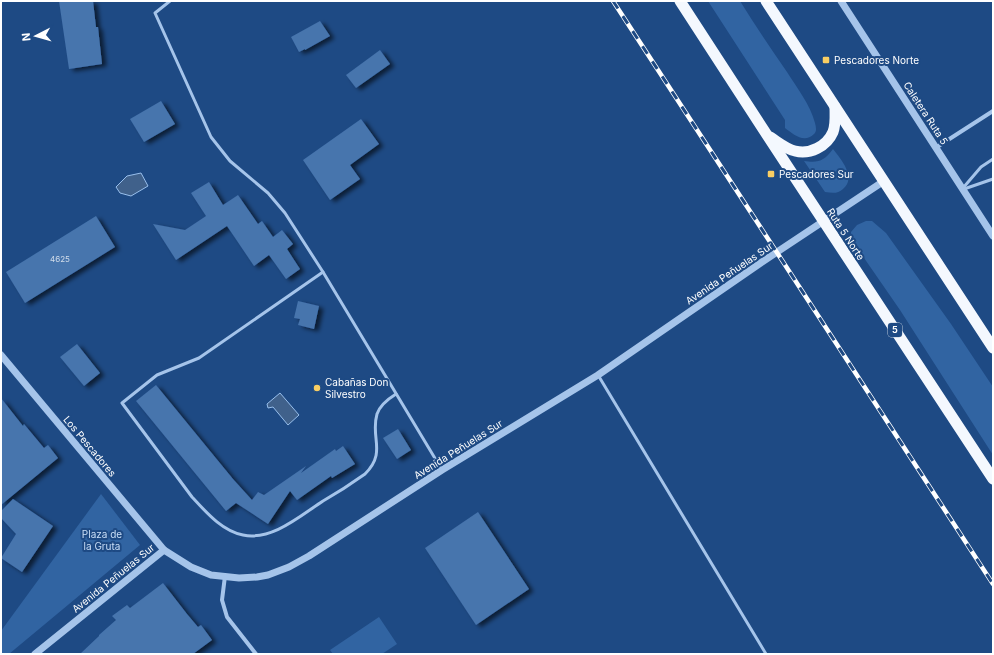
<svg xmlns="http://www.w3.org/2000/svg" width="994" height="655" font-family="Inter,sans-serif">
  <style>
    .green { fill: #3164a2 }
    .water { fill: #40618b; stroke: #98bfec }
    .building { fill: #4674ad; filter: url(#shadow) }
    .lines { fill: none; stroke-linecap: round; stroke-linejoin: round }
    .service { stroke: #a5c4ea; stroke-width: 3 }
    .minor { stroke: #a5c4ea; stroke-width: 4 }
    .tertiary { stroke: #a5c4ea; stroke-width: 7 }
    .trunk { stroke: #f4f8fe; stroke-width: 11 }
    .rail-casing { stroke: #fff; stroke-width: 4.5 }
    .rail { stroke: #1e4a84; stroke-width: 3; stroke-dasharray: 9; stroke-linecap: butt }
    .poi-dot { fill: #f9ce63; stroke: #1e4a84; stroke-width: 1.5 }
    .labels { text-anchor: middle; stroke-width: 4; stroke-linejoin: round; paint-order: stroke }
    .number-label { font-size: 8px; fill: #d1dcea }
    .shield { fill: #1e4a84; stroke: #bcc9da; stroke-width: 1 }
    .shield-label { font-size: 9px; font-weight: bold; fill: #fff }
    .poi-label { font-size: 10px; fill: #fff; stroke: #1e4a84; text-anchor: start }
    .street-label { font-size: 10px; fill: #fff; stroke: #1e4a84 }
    .park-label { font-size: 10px; fill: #c9def7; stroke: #1e4a84 }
  </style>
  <defs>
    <filter id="shadow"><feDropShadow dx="4.5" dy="2.5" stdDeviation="2" flood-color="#0009"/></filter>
  </defs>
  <rect width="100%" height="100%" fill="#1e4a84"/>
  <g class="green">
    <path d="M708,1H740C755,25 771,49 787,72C797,88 810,104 815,123C816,127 817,131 814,134C804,144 793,134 785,128V120Z"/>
    <path d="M833,149C841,159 857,178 843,189C838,194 832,193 825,192L804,161C819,163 824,161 833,149Z"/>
    <polygon points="866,221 872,221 886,233 951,324 993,387 993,455 900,310 853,242 851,237 851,232 857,225"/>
    <polygon points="101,494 140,545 9,654 1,654 1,631"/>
    <polygon points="379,617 397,644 382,654 333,654 330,650"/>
  </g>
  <g class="water">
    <polygon points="141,173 148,186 131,196 120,193 116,187 127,176"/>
    <polygon points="280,393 299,415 288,425 273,407 268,408 267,404"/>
  </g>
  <g class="building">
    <polygon points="59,1 93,1 96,27 98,27 102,64 69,69"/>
    <polygon points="320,21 330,36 305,50 305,49 299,52 291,37"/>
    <polygon points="380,50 390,64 356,88 346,75"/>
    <polygon points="161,101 175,124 144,142 130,119"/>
    <polygon points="361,119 379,144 350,165 360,179 330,200 303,160"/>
    <polygon points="209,182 223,205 238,195 258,224 262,221 273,237 282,230 293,244 287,249 300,269 286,279 269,255 254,266 227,226 176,260 153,224 185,230 206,216 191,193"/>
    <polygon points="96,216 115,247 25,303 6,272"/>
    <polygon points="298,301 319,306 314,329 298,325 300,319 294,318"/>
    <polygon points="77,344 100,373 84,386 60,357"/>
    <polygon points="156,385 233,479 252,500 258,492 264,495 306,466 301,473 335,449 336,451 343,446 355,464 332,478 331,476 297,500 290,491 268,524 236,503 226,511 136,401"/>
    <polygon points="1,398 23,426 24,424 44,448 48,445 58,458 1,505"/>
    <polygon points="398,429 411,450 397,459 383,438"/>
    <polygon points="13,499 53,526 22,572 1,558 16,534 1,518 1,511"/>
    <polygon points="478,512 529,589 476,625 425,548"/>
    <polygon points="163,583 187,614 198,627 201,625 212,640 193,654 80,654 99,636 99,635 116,620 112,616 127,605 130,608"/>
  </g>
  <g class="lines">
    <g class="service">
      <polyline points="170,1 155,13 211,137 230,161 268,193 285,213 323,272 442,470"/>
      <polyline points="963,188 981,167 993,159"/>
      <polyline points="964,189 993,179"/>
      <path d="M323,272L199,358L157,375L122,403L192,497C206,512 222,531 243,535C272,541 300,516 323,501C337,493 351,484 365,474C387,452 370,438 377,414C380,405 388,399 396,394"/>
      <polyline points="598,375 766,654"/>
    </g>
    <g class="minor">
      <polyline points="937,147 993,111"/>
      <polyline points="225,576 222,600 227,617 256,654"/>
    </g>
    <g class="tertiary">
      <polyline points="841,1 993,236"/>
      <polyline points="1,355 164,550 191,567 211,575 239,578 257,577 268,575 289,567 309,556 442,470 598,375 762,262 884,181"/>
      <polyline points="35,654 164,550"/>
    </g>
    <g class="trunk">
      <polyline points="680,1 767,135 993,479"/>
      <polyline points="766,1 993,348"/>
      <path d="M770,137C778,142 786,149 795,151C810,155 827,146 833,132C836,124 835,115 835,107"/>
    </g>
    <defs>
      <polyline id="rail" points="613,1 993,584"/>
    </defs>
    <use href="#rail" class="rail-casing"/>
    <use href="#rail" class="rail"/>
  </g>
  <g class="poi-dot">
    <rect x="822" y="56" width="8" height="8" rx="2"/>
    <rect x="767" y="170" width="8" height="8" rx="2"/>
    <circle cx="317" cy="388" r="4"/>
  </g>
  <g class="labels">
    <g class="number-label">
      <text x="60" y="262">4625</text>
    </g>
    <rect class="shield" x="888" y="323" width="14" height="14" rx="3"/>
    <g class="shield-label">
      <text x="895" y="333">5</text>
    </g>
    <g class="poi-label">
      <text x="834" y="64">Pescadores Norte</text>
      <text x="779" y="178">Pescadores Sur</text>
      <text x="325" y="386">Cabañas Don<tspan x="325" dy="12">Silvestro</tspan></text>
    </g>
    <g class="street-label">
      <text transform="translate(926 113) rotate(57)" y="4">Caletera Ruta 5</text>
      <text transform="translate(846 234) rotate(57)" y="4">Ruta 5 Norte</text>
      <text transform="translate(729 273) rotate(-34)" y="4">Avenida Peñuelas Sur</text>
      <text transform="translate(90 446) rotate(50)" y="4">Los Pescadores</text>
      <text transform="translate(458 449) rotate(-32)" y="4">Avenida Peñuelas Sur</text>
      <text transform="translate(113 578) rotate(-39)" y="4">Avenida Peñuelas Sur</text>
    </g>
    <g class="park-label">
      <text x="102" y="538">Plaza de<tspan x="102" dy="12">la Gruta</tspan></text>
    </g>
  </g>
  <rect width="994" height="655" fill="none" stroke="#ffffff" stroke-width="4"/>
  <g transform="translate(36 36) rotate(264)" stroke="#1e4a84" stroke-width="3" paint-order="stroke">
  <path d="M0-3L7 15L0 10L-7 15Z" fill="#ffffff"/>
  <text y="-6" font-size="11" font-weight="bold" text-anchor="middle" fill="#ffffff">N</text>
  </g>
</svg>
